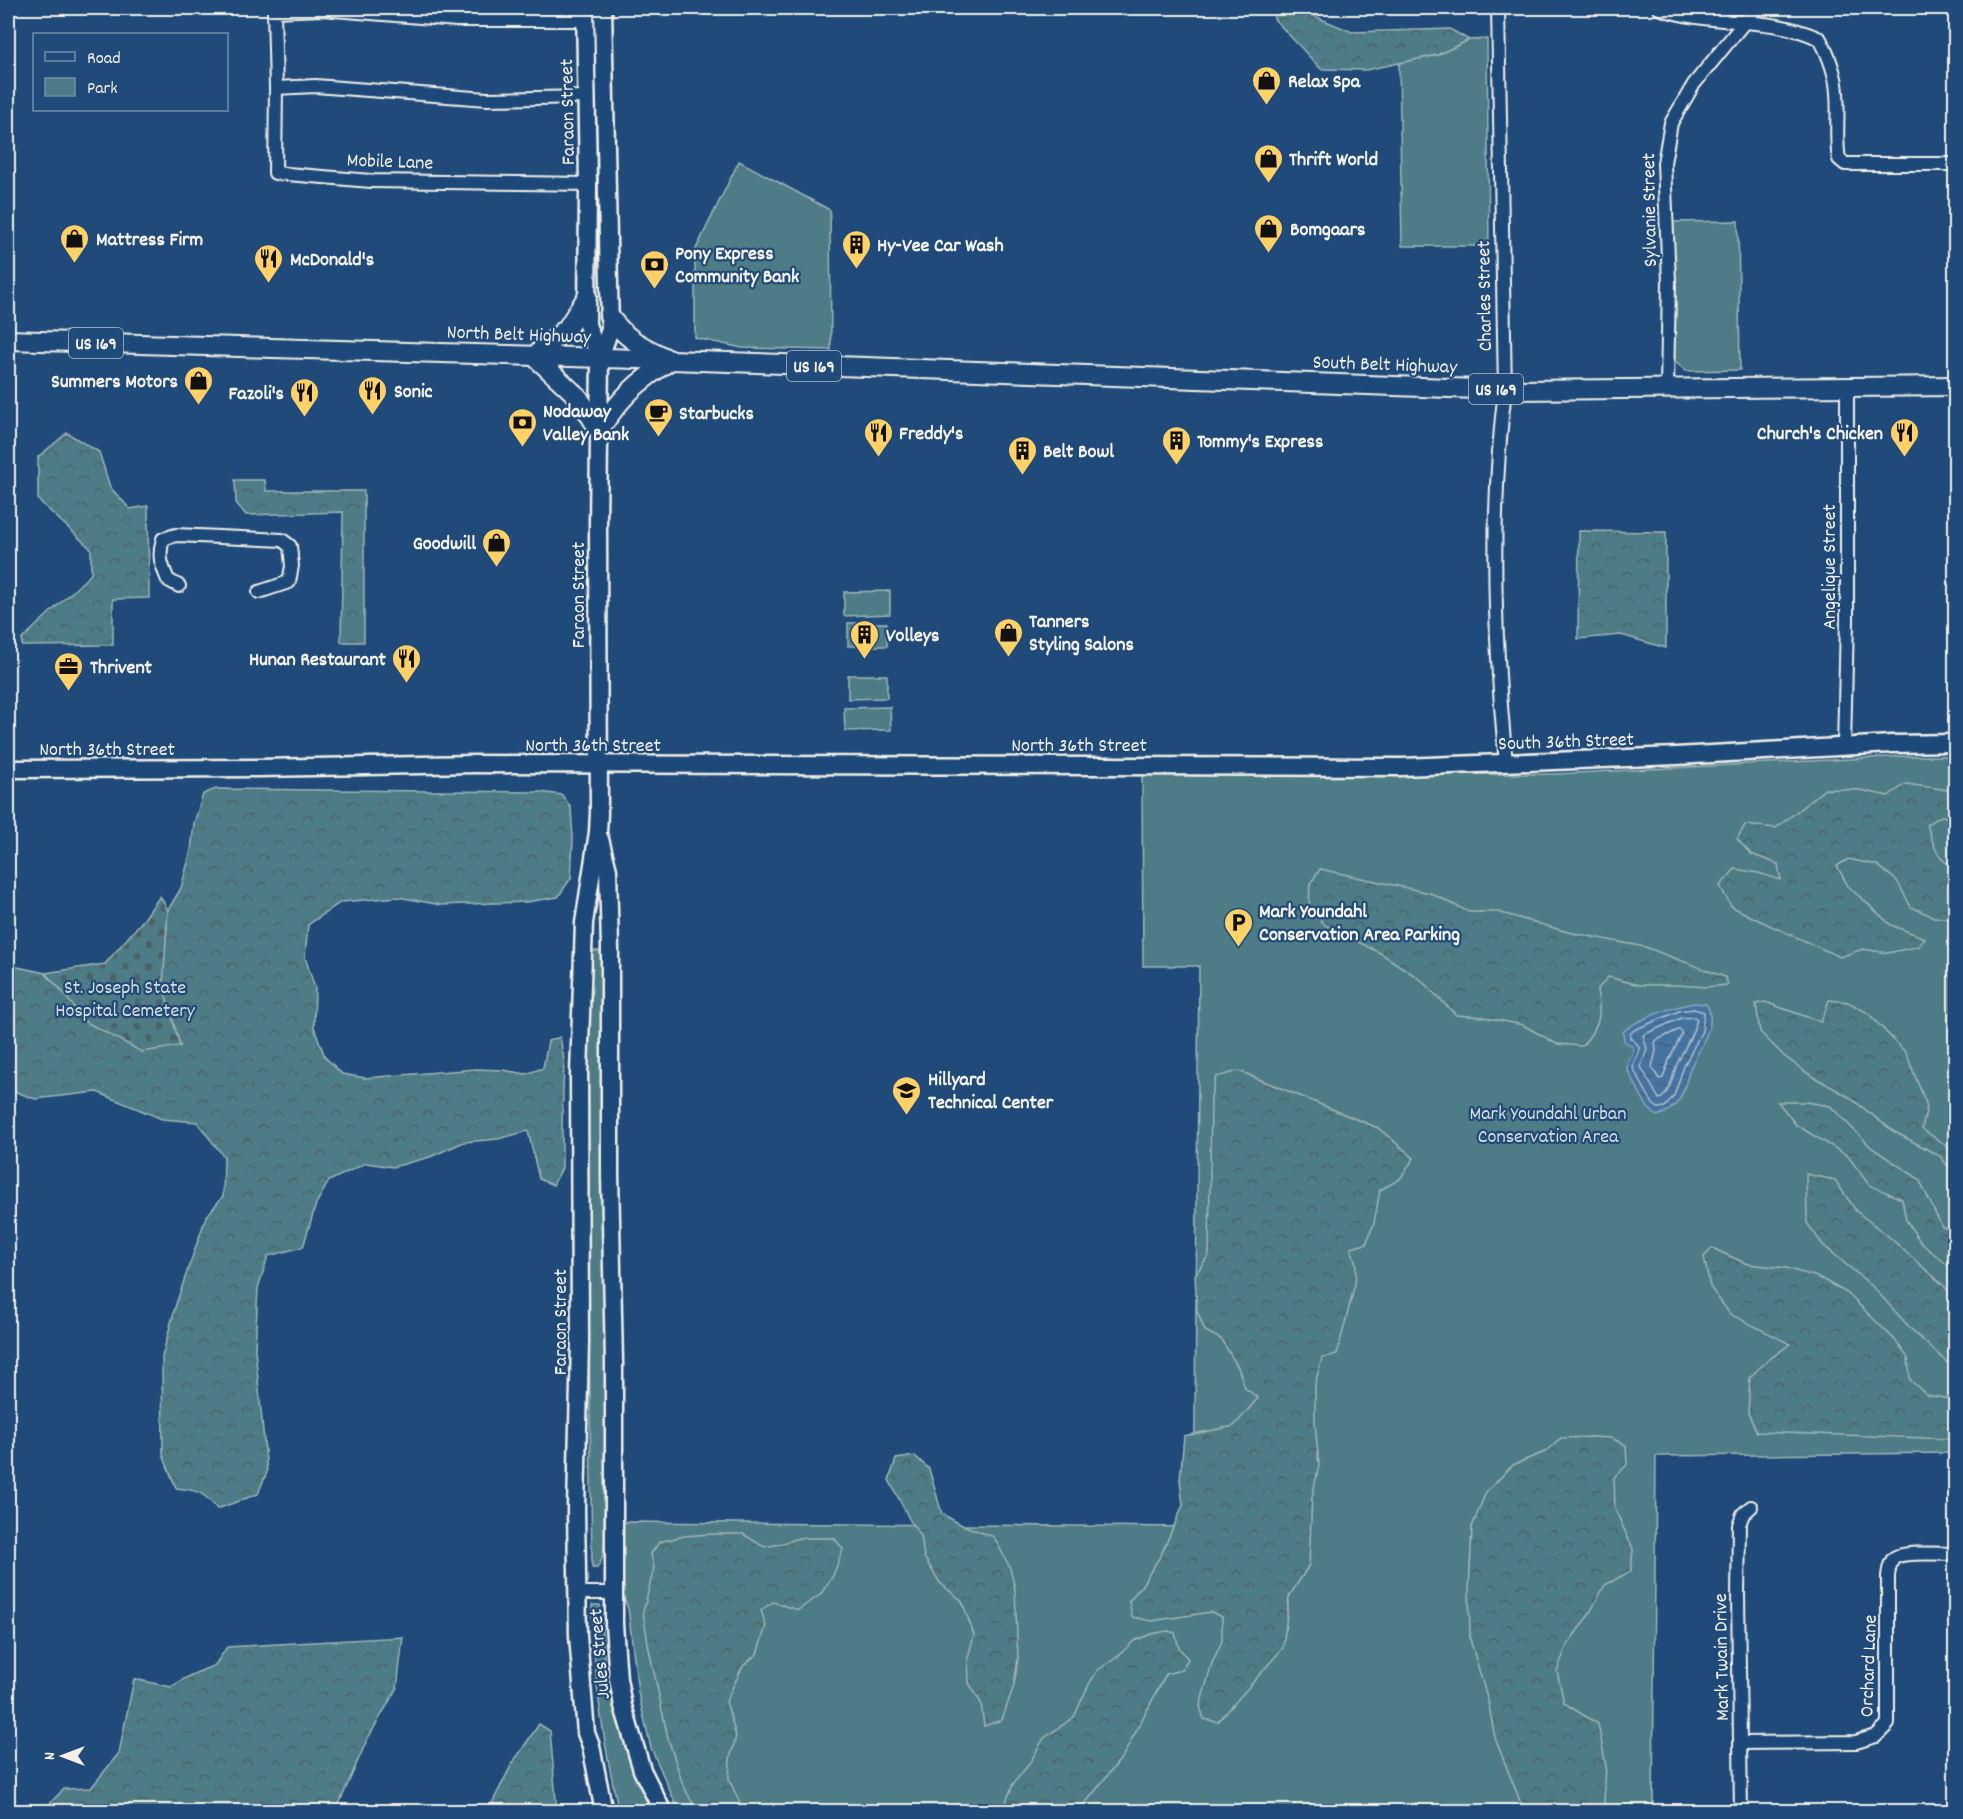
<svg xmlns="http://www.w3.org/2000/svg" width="1963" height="1819" font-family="Dekko,sans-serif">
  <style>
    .green { fill: #4e7c86; stroke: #a1b6b7; stroke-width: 1.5 }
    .forest { fill: url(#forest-crowns); stroke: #a1b6b7; stroke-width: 1.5 }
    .cemetery { fill: url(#cemetery-stones); stroke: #a1b6b7; stroke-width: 1.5 }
    .water { fill: url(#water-ripples); stroke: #8aa5bd; stroke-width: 1.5 }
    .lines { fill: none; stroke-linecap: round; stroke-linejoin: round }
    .shore { stroke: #aebfcb; stroke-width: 1.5 }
    .minor-casing { stroke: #f4f1e8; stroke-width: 16 }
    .secondary-casing { stroke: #f4f1e8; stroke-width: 21 }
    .primary-casing { stroke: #f4f1e8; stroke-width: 22 }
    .minor { stroke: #1f4a7a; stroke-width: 12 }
    .secondary { stroke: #1f4a7a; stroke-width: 16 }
    .primary { stroke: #1f4a7a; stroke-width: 18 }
    .labels { text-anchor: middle; stroke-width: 4.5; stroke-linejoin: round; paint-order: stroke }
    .shield { fill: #1f4a7a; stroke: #b4bfc7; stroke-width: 1.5 }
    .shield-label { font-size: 18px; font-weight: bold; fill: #f4f1e8 }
    .poi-label { font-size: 20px; font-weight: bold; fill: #f4f1e8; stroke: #1f4a7a; text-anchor: start }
    .street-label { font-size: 20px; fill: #f4f1e8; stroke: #1f4a7a }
    .park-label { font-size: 20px; fill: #dbdfd9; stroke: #1f4a7a }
  </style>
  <defs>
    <pattern id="forest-crowns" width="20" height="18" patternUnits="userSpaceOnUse" patternTransform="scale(1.5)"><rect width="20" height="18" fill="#4e7c86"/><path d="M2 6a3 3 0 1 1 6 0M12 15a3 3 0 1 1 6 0" fill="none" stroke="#4c6266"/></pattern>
    <pattern id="cemetery-stones" width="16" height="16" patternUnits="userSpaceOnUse" patternTransform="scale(1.5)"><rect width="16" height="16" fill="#4e7c86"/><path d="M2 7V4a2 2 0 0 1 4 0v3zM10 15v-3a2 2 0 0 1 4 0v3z" fill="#4c6266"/></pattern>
    <pattern id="water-ripples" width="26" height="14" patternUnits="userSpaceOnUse" patternTransform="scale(1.5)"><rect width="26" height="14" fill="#4473a0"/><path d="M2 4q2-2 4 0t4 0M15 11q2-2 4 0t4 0" fill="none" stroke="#465e73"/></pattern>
  </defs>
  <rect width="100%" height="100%" fill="#1f4a7a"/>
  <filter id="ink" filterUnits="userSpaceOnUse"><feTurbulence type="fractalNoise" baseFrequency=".0167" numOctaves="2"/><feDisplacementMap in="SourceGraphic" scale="12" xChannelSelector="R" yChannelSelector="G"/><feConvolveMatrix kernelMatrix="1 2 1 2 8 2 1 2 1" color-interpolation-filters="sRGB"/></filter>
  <g filter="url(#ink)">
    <g class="green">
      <polygon points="1487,39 1489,246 1402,246 1399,63 1437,55 1469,40"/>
      <polygon points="739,161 830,210 831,350 742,348 695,338 695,251"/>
      <polygon points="1738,221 1740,370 1686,371 1674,361 1676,310 1672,222"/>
      <polygon points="890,591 890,614 844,616 844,592"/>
      <rect x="848" y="623" width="39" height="23"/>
      <polygon points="848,675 887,675 887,698 848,699"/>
      <polygon points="890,707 891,730 845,731 844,708"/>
      <polygon points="1907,756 1955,756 1955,1453 1656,1456 1653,1811 679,1811 651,1748 638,1692 628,1608 623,1596 622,1522 1194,1527 1199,966 1143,966 1142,775 1554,774"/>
      <path d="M590,951H603L607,1510L604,1512C604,1530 608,1554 597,1568H592L587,1158L588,987Z"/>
      <path d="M592,1605H600L604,1659L612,1700L621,1720L631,1757L652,1811H619C603,1743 593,1675 592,1605Z"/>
    </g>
    <g class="forest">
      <polygon points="1273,8 1314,8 1314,16 1352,32 1450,29 1469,40 1437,55 1366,70 1321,69 1274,19"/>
      <polygon points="67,433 99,452 110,487 130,509 148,506 149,598 113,599 113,645 22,646 22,639 91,574 91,549 38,500 38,457"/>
      <polygon points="235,480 265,480 266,491 364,491 364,642 341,642 343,512 246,515 236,503"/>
      <polygon points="1579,531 1666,532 1666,648 1621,635 1578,639"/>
      <path d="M1906,784L1955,791V818L1941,816L1927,824C1932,840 1937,863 1955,867V919L1934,917L1911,907L1897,881L1877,865L1848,859L1837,866L1848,886L1891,925L1925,938L1919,946L1888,953L1863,949L1840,957L1754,918L1731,906L1720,886L1735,869L1758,873L1781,880L1778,864L1751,854L1737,839L1745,825L1776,828L1825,789L1860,790L1888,796Z"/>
      <path d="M216,789L540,792L562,795L571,808L573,840L571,878L558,897L526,902L441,905L398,897L341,902L308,925L305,957L315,988L314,1027L325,1057L342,1074L365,1078L476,1069L503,1070L526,1074L543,1068L548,1041L560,1037L564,1060L562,1127V1168L553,1185L539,1179L528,1131L498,1139L464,1142L430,1157L393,1167L366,1163L329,1181L316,1204L303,1247L268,1256L258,1288L255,1349L267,1472L258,1494L217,1509C204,1492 197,1490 176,1488L163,1455L162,1357L176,1304L206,1217L223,1196L224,1157L197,1122L162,1119L97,1092L35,1099L8,1089V965L45,973L62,991L180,1046L162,984L168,910L181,888L191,851L194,823L203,794Z"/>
      <path d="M1320,869L1430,893L1469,912H1498L1568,932L1645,947L1725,977L1728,985L1706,987L1676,985H1639L1608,977L1597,990C1602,1018 1600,1024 1582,1046L1557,1044L1523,1025L1483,1017L1456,1015L1420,979L1382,954L1325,925L1309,907L1310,884Z"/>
      <path d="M1829,1000L1848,1002L1868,1013L1906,1053L1927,1106L1922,1129C1933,1137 1954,1147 1955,1162L1947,1165L1940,1156L1893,1131L1849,1097L1807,1073L1784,1056L1760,1032L1756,1004L1765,1002L1821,1022Z"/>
      <polygon points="1239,1071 1378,1128 1414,1158 1400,1179 1380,1190 1374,1223 1366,1244 1351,1248 1356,1264 1355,1284 1337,1354 1322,1358 1315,1384 1315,1424 1319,1465 1312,1497 1309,1565 1289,1597 1283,1648 1218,1722 1204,1719 1200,1706 1212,1663 1222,1641 1222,1617 1211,1612 1152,1621 1132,1617 1129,1601 1142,1585 1161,1555 1183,1505 1180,1480 1184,1436 1234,1426 1258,1398 1245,1388 1238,1367 1221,1339 1205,1331 1197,1311 1195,1275 1209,1255 1211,1097 1216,1077"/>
      <polygon points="1778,1102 1806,1102 1830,1106 1872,1148 1919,1179 1942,1227 1955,1232 1955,1271 1921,1243 1906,1220 1902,1199 1869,1185 1848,1156 1796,1125"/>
      <polygon points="1806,1174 1835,1180 1856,1211 1888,1236 1943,1285 1955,1299 1955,1370 1912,1330 1873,1287 1823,1245 1807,1223"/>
      <polygon points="1712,1248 1747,1264 1786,1268 1820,1278 1847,1293 1895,1340 1908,1358 1910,1380 1927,1395 1955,1400 1955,1439 1757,1432 1748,1413 1750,1377 1766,1362 1790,1344 1730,1314 1710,1287 1704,1257"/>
      <polygon points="1593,1437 1611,1438 1626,1445 1627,1465 1614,1477 1615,1509 1633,1549 1631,1571 1605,1585 1588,1616 1567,1645 1557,1671 1564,1703 1598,1724 1606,1766 1604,1801 1606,1811 1524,1811 1495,1738 1488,1701 1470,1639 1469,1588 1472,1527 1486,1492 1513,1465 1547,1451 1561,1438"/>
      <polygon points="915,1456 929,1469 942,1514 962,1525 994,1537 1010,1568 1015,1589 1018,1659 1014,1685 1002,1720 984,1726 981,1703 969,1683 968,1658 974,1635 962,1601 940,1583 924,1557 921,1536 912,1524 889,1480 896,1459"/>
      <polygon points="712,1534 743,1534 764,1547 780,1544 799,1538 834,1538 843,1549 833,1576 820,1595 798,1610 773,1602 761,1610 766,1626 757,1654 743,1666 726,1701 736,1736 730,1759 729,1780 744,1811 697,1811 683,1785 668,1738 649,1649 643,1612 654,1568 651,1554 659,1542 684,1536"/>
      <polygon points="1168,1631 1175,1633 1179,1648 1188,1659 1181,1670 1166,1674 1123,1756 1079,1811 998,1811 1004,1807 1013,1784 1029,1764 1044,1738 1074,1717 1088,1686 1097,1671 1117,1657 1134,1641 1151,1634"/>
      <polygon points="403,1637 397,1688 367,1740 336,1811 42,1811 64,1789 91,1788 119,1753 134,1679 171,1687 191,1675 215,1665 227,1647"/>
      <polygon points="539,1724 550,1731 557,1811 488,1811 512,1764"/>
    </g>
    <polygon class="cemetery" points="160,896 168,910 163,985 180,1046 142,1052 84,1021 62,991 45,973 105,964 144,919"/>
    <path class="water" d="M1694,1003L1706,1004C1720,1021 1697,1052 1690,1069C1686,1079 1685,1091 1679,1100C1674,1108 1666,1113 1657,1116L1648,1108L1627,1069L1628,1060L1632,1055L1633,1047L1624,1041L1623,1032C1636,1019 1676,1006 1694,1003Z"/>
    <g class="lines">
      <g class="shore">
        <path d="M1694,1009L1704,1012L1702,1031L1684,1066L1674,1096L1665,1107L1658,1108L1653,1104L1633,1068C1634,1053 1648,1050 1630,1038V1034L1634,1030L1679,1011Z"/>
        <path d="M1694,1017L1697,1019C1693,1035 1684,1049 1677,1064C1673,1075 1671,1089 1662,1098L1659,1099L1641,1067L1647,1049L1643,1035L1681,1018Z"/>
        <polygon points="1678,1030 1681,1030 1682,1034 1669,1060 1663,1078 1659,1079 1652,1067 1656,1051 1655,1041"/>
      </g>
      <defs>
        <g id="minor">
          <path d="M1498,8L1505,390C1490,511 1494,641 1506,763"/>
          <path d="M1659,8C1710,27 1767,14 1820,39C1829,56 1836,73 1837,93C1839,115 1835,137 1839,159L1845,164H1956"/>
          <polyline points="585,20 457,20 322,9 274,11 276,88 275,173 371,181 588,184"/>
          <polyline points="276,88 315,86 487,99 586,97"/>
          <polyline points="1667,388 1669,282 1664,163 1671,123 1694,84 1756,8"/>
          <path d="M179,586L168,580C161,564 158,556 163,539L176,535L282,540L290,546L292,566L289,582L259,592"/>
          <polyline points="1844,746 1847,621 1847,387"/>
          <polyline points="577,1593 613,1593"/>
          <path d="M1741,1743L1856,1742L1876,1736L1888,1724V1576C1889,1570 1889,1563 1894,1558C1903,1551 1943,1554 1956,1554"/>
          <polyline points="1741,1812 1738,1595 1739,1525 1743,1514 1751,1507"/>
        </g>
        <g id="secondary">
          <polyline points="585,8 588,184 587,325 600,358"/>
          <polyline points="603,8 610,329 600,358 598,525 599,813 598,832 584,923 579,1074 580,1342 576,1509 578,1636 586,1733 591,1746 604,1812"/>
          <polyline points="8,769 259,768 475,764 1402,767 1676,756 1892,744 1956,743"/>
          <polyline points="600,839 608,870 610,948 610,1174 614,1362 614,1624 618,1679 623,1706 642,1770 663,1812"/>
        </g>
        <g id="primary">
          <path d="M587,297L567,328L534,356L579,398L599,430C622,396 636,383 671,360"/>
          <path d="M609,316C628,341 640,345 666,358"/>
          <polyline points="8,340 671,360 1505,390 1956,386"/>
        </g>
      </defs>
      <use href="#minor" class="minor-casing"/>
      <use href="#secondary" class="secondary-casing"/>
      <use href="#primary" class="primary-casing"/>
      <use href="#minor" class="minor"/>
      <use href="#secondary" class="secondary"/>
      <use href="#primary" class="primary"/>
    </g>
  </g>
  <defs>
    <symbol id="shop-pin" viewBox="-11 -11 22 30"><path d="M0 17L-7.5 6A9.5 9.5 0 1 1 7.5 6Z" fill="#ffd166" stroke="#1f4a7a"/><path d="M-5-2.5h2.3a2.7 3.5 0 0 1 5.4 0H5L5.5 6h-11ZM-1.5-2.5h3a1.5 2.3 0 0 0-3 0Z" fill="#111"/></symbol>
    <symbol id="building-pin" viewBox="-11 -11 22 30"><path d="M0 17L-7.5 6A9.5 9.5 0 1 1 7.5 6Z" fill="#ffd166" stroke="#1f4a7a"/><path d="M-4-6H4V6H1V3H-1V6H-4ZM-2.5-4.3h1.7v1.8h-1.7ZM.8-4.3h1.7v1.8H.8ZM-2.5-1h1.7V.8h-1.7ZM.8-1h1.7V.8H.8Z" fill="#111"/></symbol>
    <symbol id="restaurant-pin" viewBox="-11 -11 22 30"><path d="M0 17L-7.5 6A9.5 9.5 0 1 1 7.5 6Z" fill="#ffd166" stroke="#1f4a7a"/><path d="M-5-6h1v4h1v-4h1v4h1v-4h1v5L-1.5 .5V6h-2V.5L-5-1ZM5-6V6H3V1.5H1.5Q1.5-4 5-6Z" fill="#111"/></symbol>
    <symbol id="bank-pin" viewBox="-11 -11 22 30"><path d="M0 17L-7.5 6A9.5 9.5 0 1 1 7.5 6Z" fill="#ffd166" stroke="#1f4a7a"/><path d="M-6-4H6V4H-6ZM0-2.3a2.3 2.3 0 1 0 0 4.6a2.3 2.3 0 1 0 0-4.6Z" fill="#111"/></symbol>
    <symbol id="cafe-pin" viewBox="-11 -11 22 30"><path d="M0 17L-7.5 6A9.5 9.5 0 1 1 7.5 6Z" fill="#ffd166" stroke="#1f4a7a"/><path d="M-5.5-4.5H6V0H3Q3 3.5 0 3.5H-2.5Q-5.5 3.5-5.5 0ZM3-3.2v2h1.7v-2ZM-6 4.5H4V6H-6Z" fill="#111"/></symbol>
    <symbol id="office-pin" viewBox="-11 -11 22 30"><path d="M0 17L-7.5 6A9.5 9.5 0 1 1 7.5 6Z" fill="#ffd166" stroke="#1f4a7a"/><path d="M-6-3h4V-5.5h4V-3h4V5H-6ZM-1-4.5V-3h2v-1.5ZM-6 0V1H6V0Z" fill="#111"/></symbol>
    <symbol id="parking-pin" viewBox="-11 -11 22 30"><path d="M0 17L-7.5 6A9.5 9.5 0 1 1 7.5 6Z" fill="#ffd166" stroke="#1f4a7a"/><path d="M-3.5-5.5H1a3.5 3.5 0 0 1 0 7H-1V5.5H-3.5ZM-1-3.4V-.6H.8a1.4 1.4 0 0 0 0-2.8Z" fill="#111"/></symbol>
    <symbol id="school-pin" viewBox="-11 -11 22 30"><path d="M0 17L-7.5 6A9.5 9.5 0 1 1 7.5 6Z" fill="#ffd166" stroke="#1f4a7a"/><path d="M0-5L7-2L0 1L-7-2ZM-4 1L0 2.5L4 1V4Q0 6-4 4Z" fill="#111"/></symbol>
  </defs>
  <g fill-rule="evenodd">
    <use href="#shop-pin" x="1250" y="64" width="33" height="45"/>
    <use href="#shop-pin" x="1252" y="142" width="33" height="45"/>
    <use href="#shop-pin" x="1252" y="212" width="33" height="45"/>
    <use href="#shop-pin" x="58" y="222" width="33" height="45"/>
    <use href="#building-pin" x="840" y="228" width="33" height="45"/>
    <use href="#restaurant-pin" x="252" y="242" width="33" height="45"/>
    <use href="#bank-pin" x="638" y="248" width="33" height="45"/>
    <use href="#shop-pin" x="182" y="364" width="33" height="45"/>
    <use href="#restaurant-pin" x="356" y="374" width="33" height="45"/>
    <use href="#restaurant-pin" x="288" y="376" width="33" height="45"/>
    <use href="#cafe-pin" x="642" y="396" width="33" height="45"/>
    <use href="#bank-pin" x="506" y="406" width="33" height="45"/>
    <use href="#restaurant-pin" x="862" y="416" width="33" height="45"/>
    <use href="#restaurant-pin" x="1888" y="416" width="33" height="45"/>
    <use href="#building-pin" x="1160" y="424" width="33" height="45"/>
    <use href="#building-pin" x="1006" y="434" width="33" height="45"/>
    <use href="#shop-pin" x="480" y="526" width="33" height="45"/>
    <use href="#shop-pin" x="992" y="616" width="33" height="45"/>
    <use href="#building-pin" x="848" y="618" width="33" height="45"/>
    <use href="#restaurant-pin" x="390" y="642" width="33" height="45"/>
    <use href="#office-pin" x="52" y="650" width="33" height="45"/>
    <use href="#parking-pin" x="1222" y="906" width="33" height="45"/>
    <use href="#school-pin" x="890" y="1074" width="33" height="45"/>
  </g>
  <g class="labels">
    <g class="shield">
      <rect x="69" y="328" width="54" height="30" rx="4.5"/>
      <rect x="787" y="351" width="54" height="30" rx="4.5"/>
      <rect x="1469" y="374" width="54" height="30" rx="4.5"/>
    </g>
    <g class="shield-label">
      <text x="96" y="349">US 169</text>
      <text x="814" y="372">US 169</text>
      <text x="1496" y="395">US 169</text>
    </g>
    <g class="poi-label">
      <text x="1288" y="87">Relax Spa</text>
      <text x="1289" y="165">Thrift World</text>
      <text x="1290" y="235">Bomgaars</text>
      <text x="96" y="245">Mattress Firm</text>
      <text x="877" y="251">Hy-Vee Car Wash</text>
      <text x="675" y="259">Pony Express<tspan x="675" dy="23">Community Bank</tspan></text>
      <text x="290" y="265">McDonald's</text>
      <text x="178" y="387" text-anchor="end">Summers Motors</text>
      <text x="394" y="397">Sonic</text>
      <text x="284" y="399" text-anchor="end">Fazoli's</text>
      <text x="543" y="417">Nodaway<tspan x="543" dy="23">Valley Bank</tspan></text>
      <text x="679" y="419">Starbucks</text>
      <text x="899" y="439">Freddy's</text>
      <text x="1883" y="439" text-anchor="end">Church's Chicken</text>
      <text x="1197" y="447">Tommy's Express</text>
      <text x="1043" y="457">Belt Bowl</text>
      <text x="476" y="549" text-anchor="end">Goodwill</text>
      <text x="1029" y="627">Tanners<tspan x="1029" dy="23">Styling Salons</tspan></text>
      <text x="886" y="641">Volleys</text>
      <text x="386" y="665" text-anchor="end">Hunan Restaurant</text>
      <text x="90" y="673">Thrivent</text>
      <text x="1259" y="917">Mark Youndahl<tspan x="1259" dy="23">Conservation Area Parking</tspan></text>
      <text x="928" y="1085">Hillyard<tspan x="928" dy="23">Technical Center</tspan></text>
    </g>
    <g class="street-label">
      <text transform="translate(566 112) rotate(-91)" y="7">Faraon Street</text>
      <text transform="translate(390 160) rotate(2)" y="7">Mobile Lane</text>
      <text transform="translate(1648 210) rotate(-91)" y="7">Sylvanie Street</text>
      <text transform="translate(1483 296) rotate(-91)" y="7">Charles Street</text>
      <text transform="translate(519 333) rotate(2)" y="7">North Belt Highway</text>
      <text transform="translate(1385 363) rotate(2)" y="7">South Belt Highway</text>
      <text transform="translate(1828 567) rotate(-90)" y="7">Angelique Street</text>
      <text transform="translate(577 595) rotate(-90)" y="7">Faraon Street</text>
      <text transform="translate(1566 740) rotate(-2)" y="7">South 36th Street</text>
      <text x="593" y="751">North 36th Street</text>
      <text x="1079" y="751">North 36th Street</text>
      <text x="107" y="755">North 36th Street</text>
      <text transform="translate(559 1322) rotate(-90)" y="7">Faraon Street</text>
      <text transform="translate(598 1654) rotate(-95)" y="7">Jules Street</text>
      <text transform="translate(1720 1657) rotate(-91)" y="7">Mark Twain Drive</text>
      <text transform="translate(1867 1666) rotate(-88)" y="7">Orchard Lane</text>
    </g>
    <g class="park-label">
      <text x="125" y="993">St. Joseph State<tspan x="125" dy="23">Hospital Cemetery</tspan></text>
      <text x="1548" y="1119">Mark Youndahl Urban<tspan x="1548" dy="23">Conservation Area</tspan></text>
    </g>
  </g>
  <rect width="1963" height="1819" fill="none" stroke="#1f4a7a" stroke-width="30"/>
  <rect x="15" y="15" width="1933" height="1789" fill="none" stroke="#f4f1e8" stroke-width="2" filter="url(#ink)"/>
  <rect x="33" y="33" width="195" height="78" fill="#1f4a7a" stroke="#748da6" stroke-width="1.5"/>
  <rect x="45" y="52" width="30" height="9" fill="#1f4a7a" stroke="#748da6" stroke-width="1.5"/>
  <text x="87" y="63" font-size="18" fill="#f4f1e8">Road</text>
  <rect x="45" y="78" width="30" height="18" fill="#4e7c86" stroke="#748da6" stroke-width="1.5"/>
  <text x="87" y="93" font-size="18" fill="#f4f1e8">Park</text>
  <g transform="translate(63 1756) rotate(270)" stroke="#1f4a7a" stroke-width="4.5" paint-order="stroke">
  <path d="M0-4.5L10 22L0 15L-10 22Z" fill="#f4f1e8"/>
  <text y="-9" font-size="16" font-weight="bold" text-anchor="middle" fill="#f4f1e8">N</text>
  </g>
</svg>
